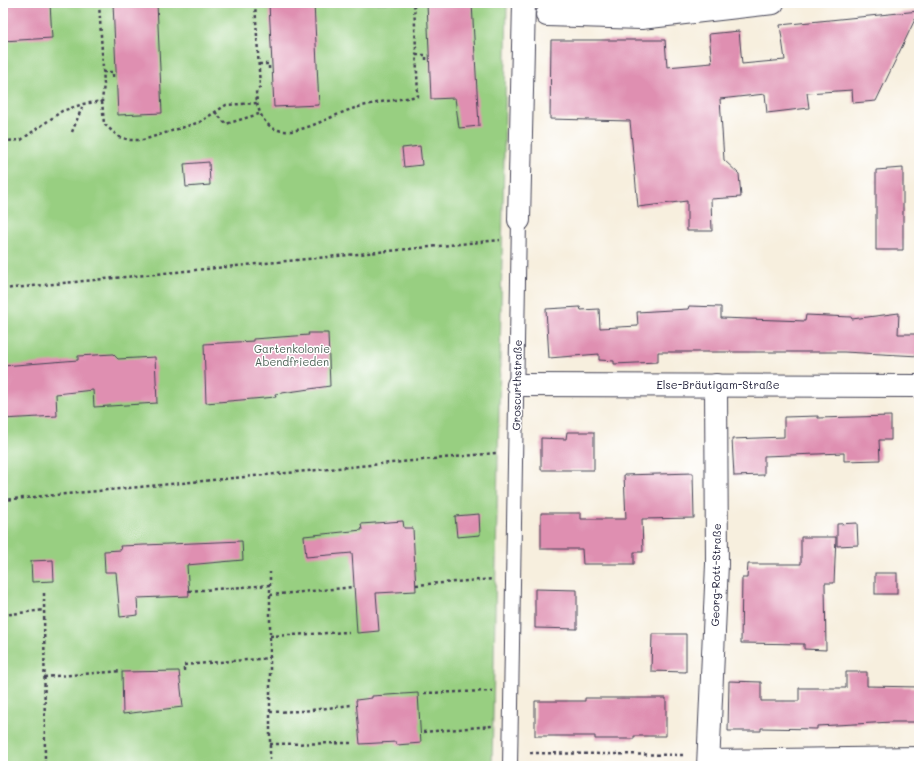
<svg xmlns="http://www.w3.org/2000/svg" width="922" height="769" font-family="Mali,sans-serif">
  <style>
    .green { fill: #98cf81; stroke: #5d785e }
    .building { fill: #df8fb1 }
    .lines { fill: none; stroke-linecap: round; stroke-linejoin: round }
    .service-casing { stroke: #424153; stroke-width: 16 }
    .minor-casing { stroke: #424153; stroke-width: 24 }
    .path { stroke: #424153; stroke-width: 2.5; stroke-dasharray: 3 3; stroke-linecap: butt }
    .service { stroke: #fff; stroke-width: 14 }
    .minor { stroke: #fff; stroke-width: 22 }
    .labels { text-anchor: middle; stroke-width: 3; stroke-linejoin: round; paint-order: stroke }
    .park-label { font-size: 11px; fill: #4b5f54; stroke: #fff }
    .street-label { font-size: 11px; fill: #22223b; stroke: #fff }
  </style>
  <rect width="100%" height="100%" fill="#fff"/>
  <filter id="ink" filterUnits="userSpaceOnUse"><feTurbulence type="fractalNoise" baseFrequency=".025" numOctaves="2"/><feDisplacementMap in="SourceGraphic" scale="8" xChannelSelector="R" yChannelSelector="G"/><feConvolveMatrix kernelMatrix="1 2 1 2 8 2 1 2 1" color-interpolation-filters="sRGB"/></filter>
  <filter id="wash" filterUnits="userSpaceOnUse"><feTurbulence type="fractalNoise" baseFrequency=".012" numOctaves="4" result="noise"/><feDisplacementMap in="SourceGraphic" scale="16" xChannelSelector="R" yChannelSelector="G"/><feGaussianBlur stdDeviation="0.9" result="paint"/><feColorMatrix in="noise" values="0 0 0 0 0 0 0 0 0 0 0 0 0 0 0 0 0 1.4 0 .05"/><feComposite in="paint" operator="in"/></filter>
  <g filter="url(#wash)">
    <rect width="100%" height="100%" fill="#f7efde"/>
    <polygon class="green" points="3,3 507,3 492,766 3,766"/>
    <g id="blocks">
      <g class="building">
        <polygon points="3,3 50,3 52,38 3,41"/>
        <polygon points="113,3 157,3 162,113 118,115"/>
        <polygon points="269,3 314,3 319,105 274,107"/>
        <polygon points="427,3 472,3 479,126 459,128 455,98 431,99"/>
        <polygon points="919,11 876,101 853,103 852,90 807,93 809,108 767,113 765,94 720,99 724,160 739,174 741,197 711,199 712,231 687,231 687,201 638,207 630,121 550,119 551,40 665,40 667,67 712,63 709,34 739,31 742,64 785,60 780,25"/>
        <polygon points="420,146 422,165 404,167 402,148"/>
        <polygon points="209,162 210,185 186,187 184,164"/>
        <polygon points="903,168 903,250 876,250 876,170"/>
        <polygon points="689,306 721,307 721,318 805,321 806,315 851,317 852,319 899,313 898,334 919,334 919,356 844,352 658,352 658,362 614,364 614,361 599,360 599,354 549,358 546,309 580,307 581,310 599,309 600,328 638,326 637,312 688,309"/>
        <polygon points="308,333 328,333 330,386 275,394 276,397 206,403 204,344 253,341 253,339 309,335"/>
        <polygon points="113,354 118,359 155,357 157,403 94,407 93,390 56,394 57,416 3,419 3,366 78,360 78,356"/>
        <polygon points="818,416 818,418 891,416 891,440 879,440 880,460 844,461 844,453 764,456 764,475 734,476 732,439 784,437 784,417"/>
        <polygon points="567,432 594,432 594,470 541,470 541,438 566,439"/>
        <polygon points="693,473 694,518 642,519 643,552 634,552 634,564 583,564 582,549 541,549 541,513 581,513 581,519 626,519 624,475"/>
        <polygon points="479,514 480,535 457,537 455,516"/>
        <polygon points="403,521 404,528 413,528 416,591 376,593 379,631 357,633 352,553 306,557 304,536 362,530 361,524"/>
        <polygon points="857,523 858,545 837,546 837,524"/>
        <polygon points="801,537 836,537 834,583 825,583 826,650 804,649 804,644 741,643 742,578 747,578 748,564 801,564"/>
        <polygon points="242,541 243,560 187,565 189,596 137,598 138,615 120,617 116,572 105,572 104,551 121,550 120,546"/>
        <polygon points="53,560 54,581 32,582 31,561"/>
        <rect x="875" y="573" width="22" height="21"/>
        <polygon points="535,589 577,590 577,629 535,628"/>
        <polygon points="652,634 686,634 686,672 651,671"/>
        <polygon points="179,671 183,707 123,714 122,672"/>
        <polygon points="846,672 867,672 867,686 919,687 919,722 892,722 817,726 817,729 761,728 761,731 728,731 729,681 761,682 761,701 799,701 799,688 846,688"/>
        <polygon points="418,693 421,743 397,745 396,742 360,744 356,700 372,698 372,696"/>
        <polygon points="585,698 666,698 666,736 634,736 634,739 595,739 595,736 535,736 535,701 585,701"/>
      </g>
    </g>
  </g>
  <g filter="url(#ink)">
    <use href="#blocks" fill-opacity="0" stroke="#424153" stroke-width="1"/>
    <g class="lines">
      <defs>
        <polyline id="service" points="510,766 519,220"/>
        <g id="minor">
          <polyline points="547,15 641,18 773,3"/>
          <polyline points="519,220 524,3"/>
          <polyline points="518,385 919,386"/>
          <polyline points="709,761 919,758"/>
          <polyline points="708,766 717,564 716,385"/>
        </g>
      </defs>
      <use href="#service" class="service-casing"/>
      <use href="#minor" class="minor-casing"/>
      <g class="path">
        <polyline points="110,3 110,5"/>
        <polyline points="416,55 426,55 426,61"/>
        <polyline points="259,64 269,64 269,69"/>
        <polyline points="103,72 113,72 113,78"/>
        <polyline points="102,101 104,124 119,137 130,140 143,140 200,122 226,105 257,103 256,91 260,87 255,3"/>
        <path d="M257,103C270,158 323,117 355,108C375,102 397,100 418,96L414,3"/>
        <polyline points="215,112 226,124 259,114"/>
        <polyline points="72,132 83,105"/>
        <polyline points="3,141 21,140 62,111 83,104 102,101 104,84 99,3"/>
        <polyline points="3,289 500,240"/>
        <polyline points="3,500 496,453"/>
        <polyline points="416,585 493,579"/>
        <polyline points="189,591 270,585"/>
        <polyline points="44,593 45,766"/>
        <polyline points="270,595 354,587"/>
        <polyline points="3,615 44,610"/>
        <polyline points="270,636 349,632"/>
        <polyline points="184,671 184,665 270,658"/>
        <polyline points="44,677 122,671"/>
        <polyline points="424,693 493,691"/>
        <polyline points="270,712 303,711 351,705"/>
        <polyline points="423,732 492,726"/>
        <polyline points="270,744 352,743"/>
        <polyline points="530,753 685,755"/>
        <polyline points="270,766 270,572"/>
      </g>
      <use href="#service" class="service"/>
      <use href="#minor" class="minor"/>
    </g>
  </g>
  <g class="labels">
    <g class="park-label">
      <text x="292" y="353">Gartenkolonie<tspan x="292" dy="13">Abendfrieden</tspan></text>
    </g>
    <g class="street-label">
      <text transform="translate(517 385) rotate(-89)" y="4">Groscurthstraße</text>
      <text x="718" y="389">Else-Bräutigam-Straße</text>
      <text transform="translate(716 575) rotate(-89)" y="4">Georg-Rott-Straße</text>
    </g>
  </g>
  <rect width="922" height="769" fill="none" stroke="#fff" stroke-width="16"/>
</svg>
